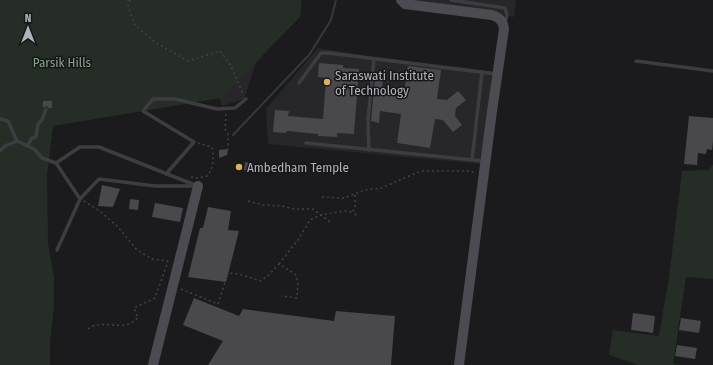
<svg xmlns="http://www.w3.org/2000/svg" width="713" height="365" font-family="'Fira Sans Condensed',sans-serif">
  <style>
    .built { fill: #27272a }
    .green { fill: #252d26 }
    .lines { fill: none; stroke-linecap: round; stroke-linejoin: round }
    .stream { stroke: #323940; stroke-width: 2 }
    .building { fill: #48484d }
    .path { stroke: #434448; stroke-width: 1.5; stroke-dasharray: 2 3; stroke-linecap: butt }
    .lane { stroke: #3d3d41; stroke-width: 3.5 }
    .secondary { stroke: #4b4c51; stroke-width: 10 }
    .poi-dot { fill: #dcb254; stroke: #161618; stroke-width: 1.5 }
    .labels { text-anchor: middle; stroke-width: 3; stroke-linejoin: round; paint-order: stroke }
    .park-label { font-size: 13px; fill: #89a38b; stroke: #161618 }
    .poi-label { font-size: 13px; fill: #afb2bb; stroke: #161618; text-anchor: start }
  </style>
  <rect width="100%" height="100%" fill="#1b1b1d"/>
  <g class="built">
    <polygon points="406,0 516,0 514,17"/>
    <polygon points="318,48 369,56 492,71 481,164 268,144 266,109"/>
    <polygon points="257,60 244,99 222,106 212,76"/>
  </g>
  <g class="green">
    <polygon points="0,0 302,0 300,17 221,98 53,126 47,176 48,243 54,277 54,306 50,342 50,365 0,365"/>
    <polygon points="713,165 713,279 686,277 673,364 683,365 638,365 609,355 613,330 659,336 669,277 682,171 708,170"/>
  </g>
  <g class="lines">
    <polyline class="stream" points="233,135 309,55 331,20 336,0"/>
  </g>
  <g class="building">
    <polygon points="319,63 343,65 343,68 359,69 354,134 337,133 337,137 318,136 318,134 287,131 286,133 273,132 275,110 289,111 288,116 323,119 326,78 318,77"/>
    <polygon points="408,66 441,70 437,99 447,100 458,91 466,100 456,108 455,116 462,125 453,132 443,120 435,119 430,148 397,143 401,114 380,111 379,123 371,121 375,78 383,79 382,91 404,94"/>
    <polygon points="43,101 52,101 52,108 49,108 48,107 46,106 43,108"/>
    <polygon points="689,116 713,118 713,141 712,150 707,149 706,154 698,153 697,165 684,164"/>
    <polygon points="228,149 227,155 219,158 219,150"/>
    <polygon points="245,162 254,164 253,172 244,170"/>
    <polygon points="102,185 120,189 113,207 98,206"/>
    <polygon points="130,199 139,200 138,210 129,209"/>
    <polygon points="155,203 183,208 180,222 152,217"/>
    <polygon points="208,207 231,211 228,230 239,231 226,282 188,277 200,228 203,228"/>
    <polygon points="194,298 239,316 243,309 334,321 336,311 395,316 391,365 208,365 223,341 183,325"/>
    <polygon points="633,313 655,316 653,333 631,330"/>
    <polygon points="681,318 701,321 699,333 679,330"/>
    <polygon points="677,345 697,348 695,359 675,356"/>
  </g>
  <g class="lines">
    <g class="path">
      <polyline points="130,0 128,5 134,24 156,43 188,61 220,51 230,64 243,94"/>
      <polyline points="226,114 225,129 228,134 228,149"/>
      <path d="M191,177L198,178L208,176C214,164 214,160 212,147L198,143"/>
      <polyline points="355,195 355,207 353,212 357,216"/>
      <polyline points="322,197 344,198 365,190 382,188 402,179 421,171 471,171 476,174"/>
      <polyline points="84,201 101,212 118,227 137,250 152,259 168,261"/>
      <polyline points="248,201 263,205 281,206 294,209 313,209 330,222"/>
      <polyline points="279,264 298,240 310,220 320,215 344,211 353,212"/>
      <polyline points="181,289 218,304 228,273 239,274 261,281 270,274 279,264 295,274 298,282 297,298 281,296"/>
      <path d="M88,329C100,320 116,328 129,324C132,323 135,320 138,318L134,308L155,298L168,261"/>
    </g>
    <g class="lane">
      <polyline points="451,0 505,8 507,15 505,22"/>
      <polyline points="636,61 713,71"/>
      <polyline points="299,83 321,53 329,53 496,74"/>
      <polyline points="0,119 8,121 17,141"/>
      <polyline points="306,143 484,161"/>
      <polyline points="27,146 32,138 36,137 38,124 42,120 46,109"/>
      <polyline points="369,150 368,120 374,59"/>
      <polyline points="0,151 5,146 17,141 34,149 42,158 56,163 80,199 99,179 155,186 197,186"/>
      <polyline points="472,160 482,72"/>
      <polyline points="56,163 80,147 99,147 195,185"/>
      <polyline points="166,174 194,142 143,111 153,99 175,99 217,109 235,108 246,99"/>
      <polyline points="57,250 80,199"/>
    </g>
    <g class="secondary">
      <path d="M401,0L405,4L492,15C500,18 503,21 504,29L492,111L459,365"/>
      <polyline points="153,365 198,186"/>
    </g>
  </g>
  <g class="poi-dot">
    <circle cx="327" cy="82" r="4"/>
    <circle cx="239" cy="167" r="4"/>
  </g>
  <g class="labels">
    <g class="park-label">
      <text x="62" y="67">Parsik Hills</text>
    </g>
    <g class="poi-label">
      <text x="335" y="80">Saraswati Institute<tspan x="335" dy="15">of Technology</tspan></text>
      <text x="247" y="172">Ambedham Temple</text>
    </g>
  </g>
  <g transform="translate(28 28)" stroke="#161618" stroke-width="3" paint-order="stroke">
  <path d="M0-3L7 15L0 10L-7 15Z" fill="#afb2bb"/>
  <text y="-6" font-size="11" font-weight="bold" text-anchor="middle" fill="#afb2bb">N</text>
  </g>
</svg>
